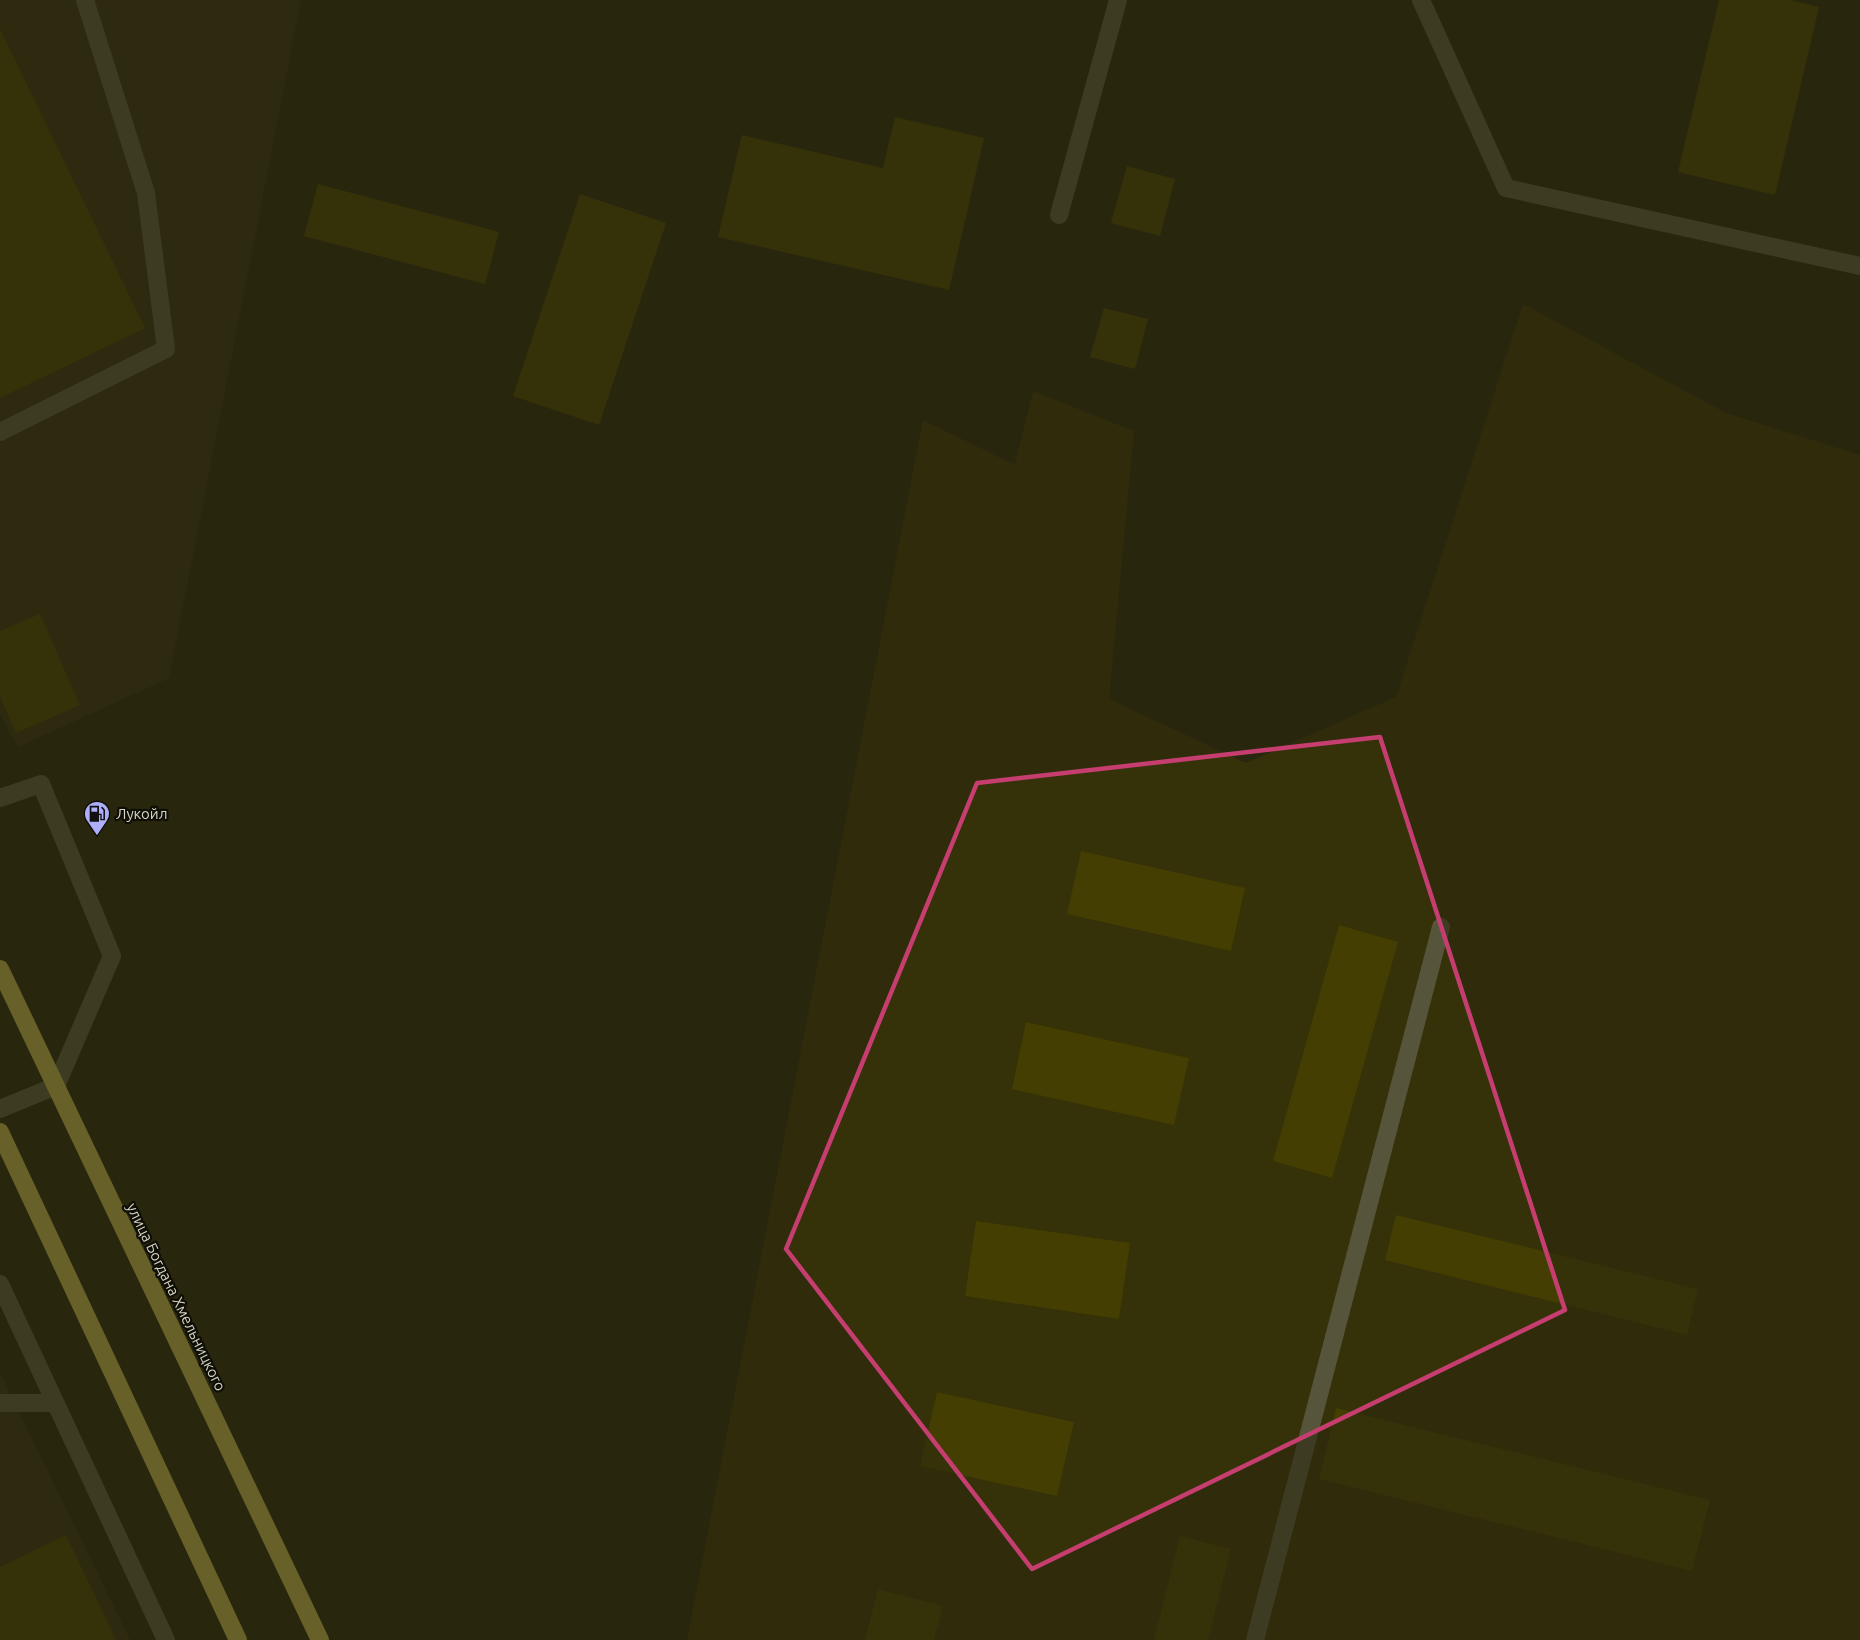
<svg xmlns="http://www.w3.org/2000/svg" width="1860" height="1640" font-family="Ubuntu,sans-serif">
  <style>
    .built { fill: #333010 }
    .green { fill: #353108 }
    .building { fill: #443e02 }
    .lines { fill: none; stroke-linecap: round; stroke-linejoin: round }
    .lane { stroke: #56543b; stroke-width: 18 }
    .highway { stroke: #b1a747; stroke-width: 18 }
    .marked { fill: none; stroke: #c63e70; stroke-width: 4.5; stroke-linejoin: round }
    .labels { text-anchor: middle; stroke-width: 4.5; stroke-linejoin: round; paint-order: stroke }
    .poi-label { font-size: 15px; fill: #d5d4c6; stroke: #100f06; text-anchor: start }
    .street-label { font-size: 15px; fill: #d5d4c6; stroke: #100f06 }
  </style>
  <rect width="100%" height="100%" fill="#29270f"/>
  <g class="built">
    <polygon points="0,0 301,0 169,678 18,747 0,714"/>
    <polygon points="0,1373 130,1640 0,1640"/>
  </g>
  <polygon class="green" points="1523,304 1726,413 1860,455 1860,1640 687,1640 923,420 1015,465 1033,391 1134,431 1109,699 1246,763 1396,697"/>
  <g class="building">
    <polygon points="1719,0 1790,0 1819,7 1775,195 1678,172"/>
    <polygon points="0,29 145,328 0,398"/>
    <polygon points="895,117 984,138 949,290 718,237 742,135 883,168"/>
    <polygon points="1127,166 1175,179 1160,236 1111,223"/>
    <polygon points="318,184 499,232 485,284 304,236"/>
    <polygon points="580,194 666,223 599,425 513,396"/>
    <polygon points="1104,308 1148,319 1135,369 1090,357"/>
    <polygon points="40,614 80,705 16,733 0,696 0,631"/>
    <polygon points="1081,851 1245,888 1231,951 1067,914"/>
    <polygon points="1339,925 1398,942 1332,1178 1273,1161"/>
    <polygon points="1026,1022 1189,1058 1174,1125 1012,1089"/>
    <polygon points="1396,1215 1698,1289 1687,1335 1385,1260"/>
    <polygon points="976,1221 1130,1243 1119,1319 965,1296"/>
    <polygon points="937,1392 1074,1422 1057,1496 920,1466"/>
    <polygon points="1336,1408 1710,1500 1692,1571 1319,1479"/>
    <polygon points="66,1535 116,1640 0,1640 0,1567"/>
    <polygon points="1180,1536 1231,1549 1208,1640 1154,1640"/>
    <polygon points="878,1589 943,1606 934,1640 865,1640"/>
  </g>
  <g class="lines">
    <g class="lane">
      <polyline points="1421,0 1506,188 1860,266"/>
      <polyline points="1059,215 1118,0"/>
      <polyline points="0,432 166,349 146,193 85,0"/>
      <polyline points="0,798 41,784 112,956 56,1086 0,1109"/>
      <polyline points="0,1284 166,1640"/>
      <polyline points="0,1403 55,1403"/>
      <polyline points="1255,1640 1441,927"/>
    </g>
    <g class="highway">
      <polyline points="0,969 320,1640"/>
      <polyline points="0,1132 238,1640"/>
    </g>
  </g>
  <path d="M0 0H1860V1640H0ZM1380,737L1565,1310L1032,1569L786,1249L977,783Z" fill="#29270f" fill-opacity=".55" fill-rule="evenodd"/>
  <path class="marked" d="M1380,737L1565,1310L1032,1569L786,1249L977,783Z"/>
  <defs>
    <symbol id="fuel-pin" viewBox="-11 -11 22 30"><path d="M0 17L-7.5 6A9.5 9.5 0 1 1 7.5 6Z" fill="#aeaefa" stroke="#100f06"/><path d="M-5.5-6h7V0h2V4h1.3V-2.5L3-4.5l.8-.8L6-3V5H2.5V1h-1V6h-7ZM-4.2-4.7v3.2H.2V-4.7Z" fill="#111"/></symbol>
  </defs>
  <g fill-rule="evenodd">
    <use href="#fuel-pin" x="82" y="799" width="30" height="40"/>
  </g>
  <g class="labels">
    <g class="poi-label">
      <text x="116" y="819">Лукойл</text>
    </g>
    <g class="street-label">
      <text transform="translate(176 1297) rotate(64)" y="5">улица Богдана Хмельницкого</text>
    </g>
  </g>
</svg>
